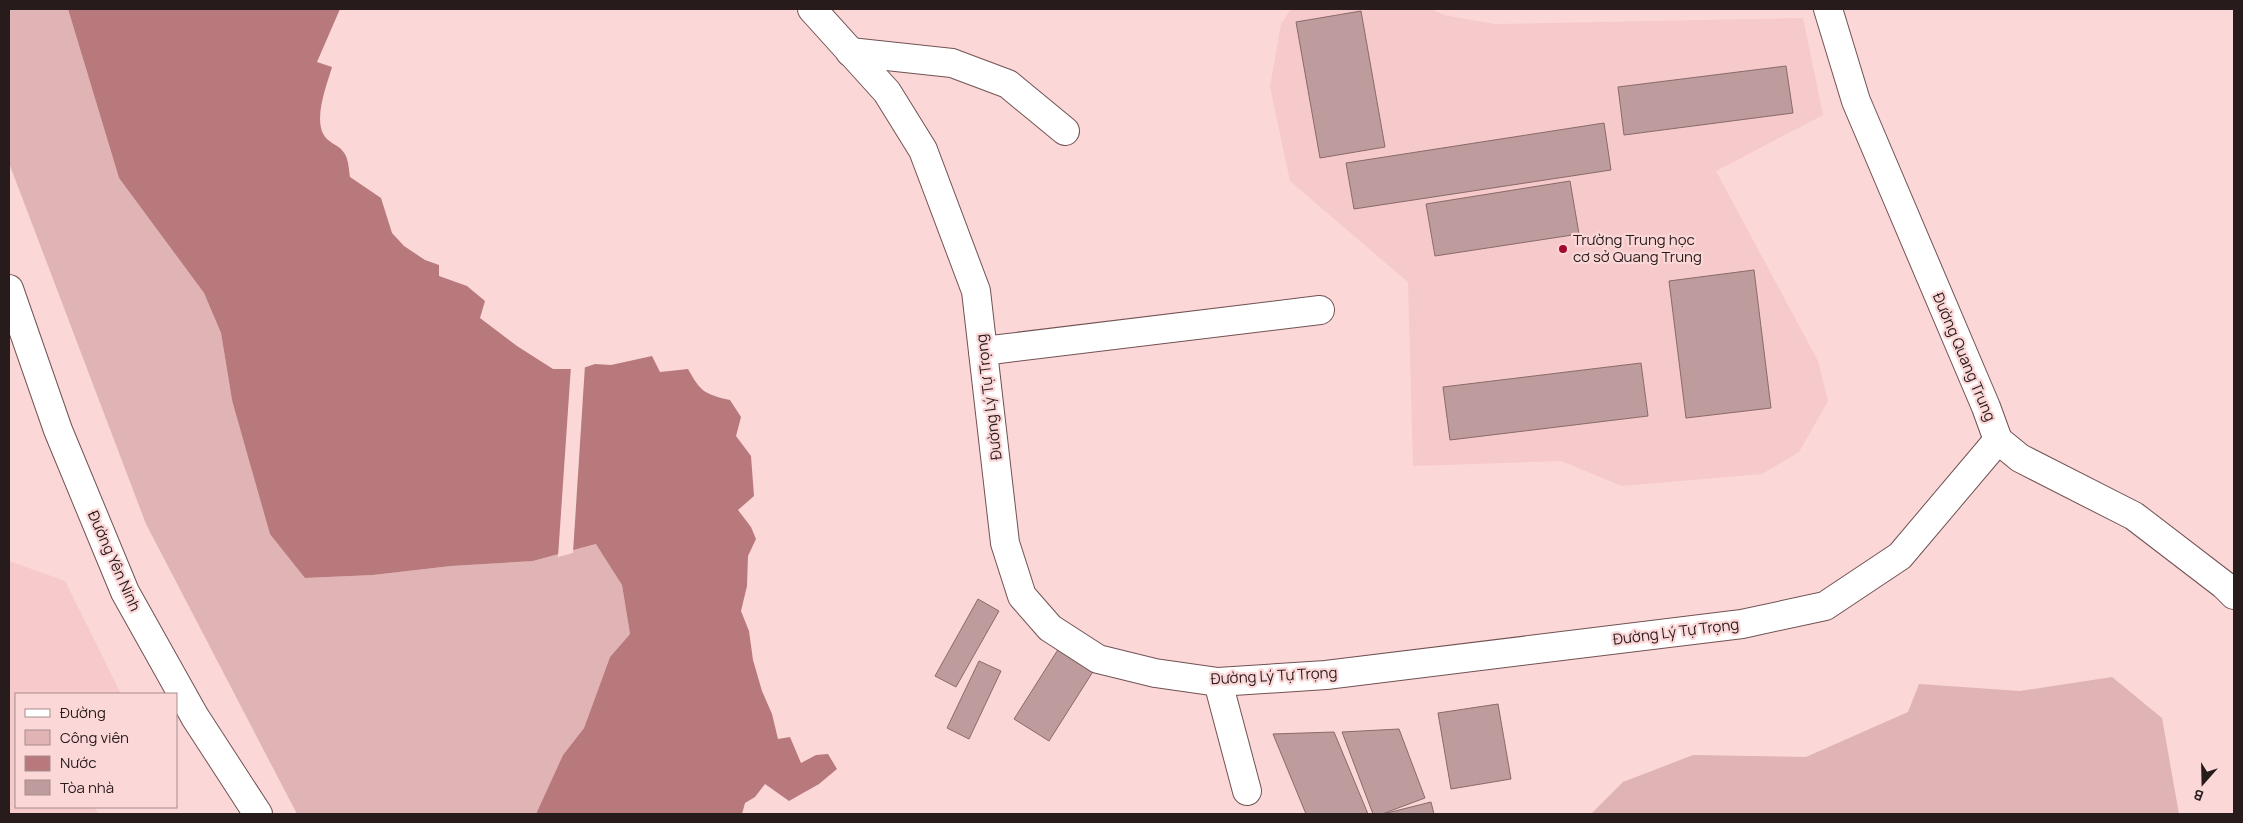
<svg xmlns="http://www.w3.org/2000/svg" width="2243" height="823" font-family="Manrope,sans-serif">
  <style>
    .built { fill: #f6c9ca }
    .green { fill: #e0b3b4 }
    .water { fill: #b7797b }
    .pier { fill: #fcd7d8 }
    .building { fill: #be9b9c; stroke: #8a6a6a }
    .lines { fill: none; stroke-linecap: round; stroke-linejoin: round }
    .minor-casing { stroke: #715253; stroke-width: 30 }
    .major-casing { stroke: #715253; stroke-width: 30 }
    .minor { stroke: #fff; stroke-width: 28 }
    .major { stroke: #fff; stroke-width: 28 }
    .poi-dot { fill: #a40832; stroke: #fcd7d8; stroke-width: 2 }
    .labels { text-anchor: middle; stroke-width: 4.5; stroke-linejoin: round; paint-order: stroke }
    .poi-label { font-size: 15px; fill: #281b1b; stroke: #fcd7d8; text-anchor: start }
    .street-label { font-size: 15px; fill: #281b1b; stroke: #fcd7d8 }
  </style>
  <rect width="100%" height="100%" fill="#fcd7d8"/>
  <g class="built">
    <polygon points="1291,9 1431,9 1444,15 1494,24 1803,18 1823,115 1716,171 1818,361 1828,401 1799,452 1762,474 1622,486 1561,461 1413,466 1408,282 1290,181 1270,87 1281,24"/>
    <polygon points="9,561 65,581 121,694 16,694 16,807 94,807 99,814 9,814"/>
  </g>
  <g class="green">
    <polygon points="9,9 68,9 119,178 204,293 221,333 232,400 305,578 373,575 451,566 533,561 597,544 622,585 630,634 610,657 584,728 563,755 536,814 297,814 146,524 9,163"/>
    <polygon points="2112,677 2162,718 2179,814 1591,814 1623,782 1693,755 1806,757 1908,712 1919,684 2020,691"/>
  </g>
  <path class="water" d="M68,9H340L317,62L332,67C327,85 311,123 327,139C330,142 334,144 337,146C349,154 348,164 350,177L381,198L392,233L404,246L425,260L439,265V276L467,286L485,301L480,318L517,346L553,369H580L595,364L611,365L652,356L660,372L688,369C701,392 704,394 730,400L741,417L736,436L751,456L754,496L738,510L751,527L756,539L748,556L747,586L741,611L749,631L753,660L762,691L772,714L778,739L790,737L801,763L816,755L828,754L837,769L819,784L789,801L765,784L755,797L745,803L742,814H536L563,755L584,728L610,657L630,634L622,585L596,544L533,561L451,566L373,575L305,578L270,534L232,400L221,333L204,293L119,178Z"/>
  <polygon class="pier" points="585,365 573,553 558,557 571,366"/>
  <g class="building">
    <polygon points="1361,11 1385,147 1320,158 1296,22"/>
    <polygon points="1786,66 1793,113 1624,135 1618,87"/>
    <polygon points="1604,123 1611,170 1354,209 1346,163"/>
    <polygon points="1570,181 1579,234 1435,256 1426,204"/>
    <polygon points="1754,270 1771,408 1686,418 1669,281"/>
    <polygon points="1641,363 1648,416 1450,440 1443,387"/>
    <polygon points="978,599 999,611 956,687 935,676"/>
    <polygon points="1059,648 1094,670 1049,741 1014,719"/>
    <polygon points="979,661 1001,671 969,739 947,728"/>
    <polygon points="1498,704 1511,779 1451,789 1438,713"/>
    <polygon points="1399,729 1425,798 1382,814 1373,814 1342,732"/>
    <polygon points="1334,732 1368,814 1306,814 1273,734"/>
    <polygon points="1431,802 1434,814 1383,814"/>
  </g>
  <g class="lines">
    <defs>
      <g id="minor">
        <polyline points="812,9 887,92 923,150 976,291 1005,543 1022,596 1050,628 1098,659 1155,673 1218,682 1326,675 1742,624 1825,606 1900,556 1998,440"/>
        <polyline points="1828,9 1856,101 1986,407 1998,440 2020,458 2134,516 2224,585 2234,595"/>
        <polyline points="850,52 952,63 1008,84 1065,131"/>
        <polyline points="983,351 1320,310"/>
        <polyline points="1218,682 1247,791"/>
      </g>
      <polyline id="major" points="9,289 58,430 125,592 195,717 258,814"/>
    </defs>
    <use href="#minor" class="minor-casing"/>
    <use href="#major" class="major-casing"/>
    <use href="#minor" class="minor"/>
    <use href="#major" class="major"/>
  </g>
  <circle class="poi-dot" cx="1563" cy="249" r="5"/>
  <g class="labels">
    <g class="poi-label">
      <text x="1573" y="245">Trường Trung học<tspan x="1573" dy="17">cơ sở Quang Trung</tspan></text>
    </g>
    <g class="street-label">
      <text transform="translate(1964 357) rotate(67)" y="5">Đường Quang Trung</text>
      <text transform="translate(989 397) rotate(-97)" y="5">Đường Lý Tự Trọng</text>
      <text transform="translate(114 561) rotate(66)" y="5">Đường Yên Ninh</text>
      <text transform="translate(1676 632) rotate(-7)" y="5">Đường Lý Tự Trọng</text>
      <text transform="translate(1274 676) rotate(-3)" y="5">Đường Lý Tự Trọng</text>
    </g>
  </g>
  <rect width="2243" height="823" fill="none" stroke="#281b1b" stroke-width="20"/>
  <rect x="15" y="693" width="162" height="115" fill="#fcd7d8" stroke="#a78c8c"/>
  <rect x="25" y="709" width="25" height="8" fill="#ffffff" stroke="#a78c8c"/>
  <text x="60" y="718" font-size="15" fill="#281b1b">Đường</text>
  <rect x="25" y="730" width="25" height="15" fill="#e0b3b4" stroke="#a78c8c"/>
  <text x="60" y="743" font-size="15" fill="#281b1b">Công viên</text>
  <rect x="25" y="756" width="25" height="15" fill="#b7797b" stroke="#a78c8c"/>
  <text x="60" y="768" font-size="15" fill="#281b1b">Nước</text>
  <rect x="25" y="780" width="25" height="15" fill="#be9b9c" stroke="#a78c8c"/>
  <text x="60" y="793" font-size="15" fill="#281b1b">Tòa nhà</text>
  <g transform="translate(2203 783) rotate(200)" stroke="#fcd7d8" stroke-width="4" paint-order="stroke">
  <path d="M0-4L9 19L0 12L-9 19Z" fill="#281b1b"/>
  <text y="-8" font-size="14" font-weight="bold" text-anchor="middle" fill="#281b1b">B</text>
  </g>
</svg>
